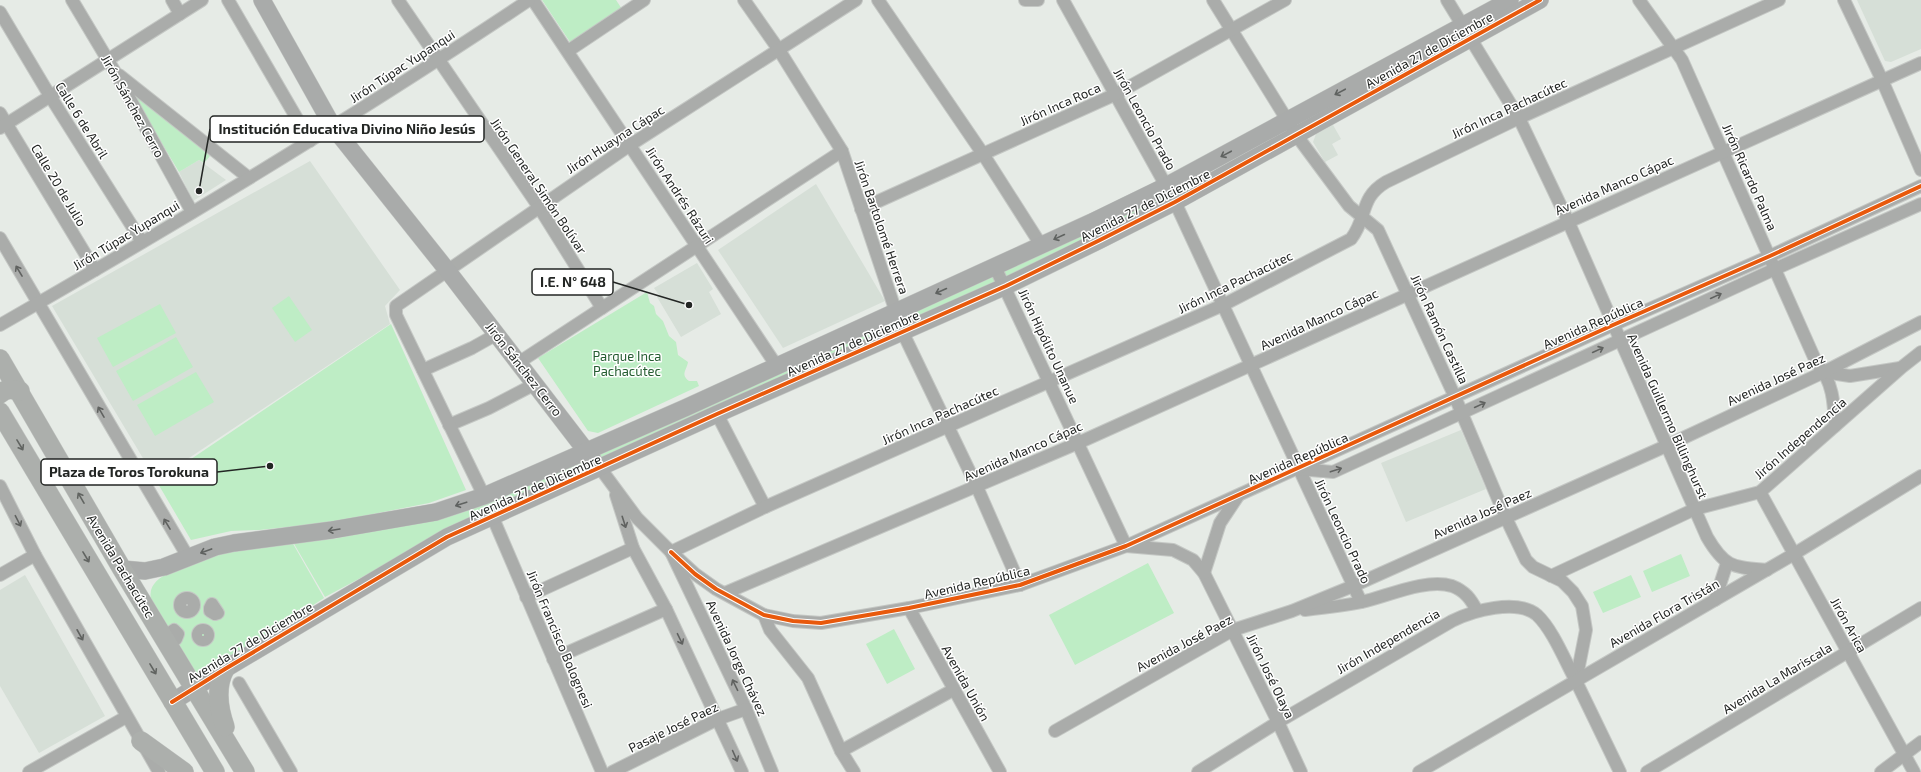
<svg xmlns="http://www.w3.org/2000/svg" width="1921" height="772" font-family="'Exo 2',sans-serif">
  <style>
    .built { fill: #d6dfd7 }
    .green { fill: #beedc5 }
    .lines { fill: none; stroke-linecap: round; stroke-linejoin: round }
    .street-casing { stroke: #c4c7c4; stroke-width: 14 }
    .secondary-casing { stroke: #c4c7c4; stroke-width: 18 }
    .primary-casing { stroke: #c4c7c4; stroke-width: 20 }
    .street { stroke: #aaacaa; stroke-width: 12 }
    .secondary { stroke: #a9abaa; stroke-width: 17 }
    .primary { stroke: #acafac; stroke-width: 19 }
    .cycleway-casing { stroke: #fff; stroke-width: 6 }
    .cycleway { stroke: #e8590c; stroke-width: 4 }
    .oneway { stroke: #5f6260 }
    .oneway2 { stroke: #606260 }
    .oneway3 { stroke: #616461 }
    .labels { text-anchor: middle; stroke-width: 3; stroke-linejoin: round; paint-order: stroke }
    .street-label { font-size: 13px; fill: #232624; stroke: #fff }
    .park-label { font-size: 13px; fill: #245c30; stroke: #fff }
    .leader { fill: none; stroke: #232624; stroke-width: 1.5 }
    .callout-dot { fill: #232624; stroke: #fff; stroke-width: 1.5 }
    .callout { fill: #fff; stroke: #232624; stroke-width: 1.5 }
    .callout-label { font-size: 14px; text-anchor: middle; font-weight: bold; fill: #232624 }
  </style>
  <rect width="100%" height="100%" fill="#e6ebe6"/>
  <g class="built">
    <polygon points="1857,0 1921,0 1921,49 1891,62 1885,61"/>
    <polygon points="1333,125 1341,139 1332,144 1338,155 1325,162 1313,142 1316,134"/>
    <polygon points="199,160 226,180 193,201 179,172"/>
    <polygon points="310,161 400,290 385,306 390,324 156,480 52,306"/>
    <polygon points="816,184 885,301 783,348 718,250"/>
    <polygon points="697,263 713,289 709,292 721,314 681,337 657,297 659,295 654,288"/>
    <polygon points="1461,430 1486,489 1406,522 1381,463"/>
    <polygon points="25,575 105,716 39,753 0,686 0,590"/>
  </g>
  <g class="green">
    <polygon points="542,0 616,0 622,9 570,42"/>
    <polygon points="129,88 210,156 204,163 199,160 179,172"/>
    <polygon points="1165,190 1171,202 905,328 900,313"/>
    <path d="M647,292L650,303L654,306L656,314L663,321L669,336L676,342L678,355L688,362C687,370 680,374 689,381H697L699,386L598,433L588,431L538,358Z"/>
    <polygon points="289,296 312,330 295,342 272,308"/>
    <polygon points="160,304 176,333 113,367 97,338"/>
    <polygon points="893,316 898,331 601,464 593,453"/>
    <polygon points="391,324 466,490 429,503 358,517 327,523 259,530 231,531 191,540 157,482"/>
    <polygon points="176,337 193,367 133,401 116,371"/>
    <polygon points="196,372 214,402 155,436 137,405"/>
    <polygon points="586,454 595,468 439,536 325,597 293,542 333,539 436,518"/>
    <path d="M292,542L324,598L245,650L198,679L151,599C148,585 159,578 170,572C177,567 184,562 192,559C222,546 259,546 292,542Z"/>
    <polygon points="1681,554 1690,576 1652,592 1643,571"/>
    <polygon points="1148,563 1174,613 1075,665 1049,615"/>
    <polygon points="1631,575 1641,597 1603,613 1593,592"/>
    <polygon points="894,629 915,669 887,684 866,644"/>
  </g>
  <g class="lines">
    <defs>
      <g id="street">
        <polyline points="72,0 115,72 192,212"/>
        <polyline points="172,0 180,14"/>
        <polyline points="228,0 310,141"/>
        <polyline points="398,0 539,207 602,308"/>
        <polyline points="533,0 776,365"/>
        <polyline points="744,0 779,50 842,151 903,333 977,487 1020,585"/>
        <polyline points="878,0 983,154 1041,245"/>
        <polyline points="1025,0 1038,0"/>
        <polyline points="1063,0 1175,202 1361,602"/>
        <polyline points="1213,0 1297,136 1349,206 1378,230 1455,397 1506,518 1526,560 1533,567 1562,581 1573,592 1582,606 1586,630 1576,681 1620,772"/>
        <path d="M1447,0L1519,118L1568,221L1707,537C1725,568 1733,567 1767,570"/>
        <path d="M1639,0L1682,60L1817,364C1833,381 1834,403 1835,426"/>
        <polyline points="1844,0 1882,80 1921,170"/>
        <polyline points="0,12 50,96 142,242"/>
        <polyline points="568,51 644,0"/>
        <polyline points="119,75 249,178"/>
        <polyline points="0,113 95,270"/>
        <polyline points="0,128 202,0"/>
        <polyline points="861,209 1116,94 1285,0"/>
        <polyline points="0,238 188,557"/>
        <polyline points="995,267 1126,546 1173,550 1193,560 1204,573 1278,722 1301,772"/>
        <path d="M0,325C180,222 357,115 529,0"/>
        <polyline points="518,363 842,151"/>
        <polyline points="423,370 472,348 497,334"/>
        <polyline points="1824,372 1850,376 1900,368"/>
        <polyline points="717,414 765,507"/>
        <polyline points="449,425 489,408 535,384"/>
        <polyline points="600,468 637,518 671,552 746,709 772,772"/>
        <polyline points="1299,469 1333,472 1775,269 1921,204"/>
        <polyline points="0,486 35,555 159,772"/>
        <polyline points="1760,492 1914,772"/>
        <polyline points="616,495 633,548 666,609 742,772"/>
        <polyline points="484,496 396,315 396,306 630,145 856,0"/>
        <polyline points="493,518 602,772"/>
        <polyline points="671,552 695,574 716,589 764,615 793,621 821,623 909,608 1020,585 1126,546 1613,325 1770,256 1921,186"/>
        <path d="M671,552L765,507L1223,305L1351,239C1368,217 1359,198 1386,182L1519,118L1779,0"/>
        <polyline points="1204,573 1220,523 1238,496"/>
        <polyline points="0,575 35,555"/>
        <polyline points="1551,576 1695,509 1760,492 1902,367 1921,352"/>
        <polyline points="725,593 1078,443 1921,63"/>
        <polyline points="526,597 633,548"/>
        <circle cx="187" cy="605" r="7"/>
        <polyline points="1715,600 1727,563"/>
        <polygon points="212,604 218,613 215,614 210,611 210,608"/>
        <polyline points="909,608 1000,772"/>
        <path d="M1305,610C1324,608 1343,606 1362,602C1388,596 1426,578 1452,586C1465,591 1471,599 1477,611"/>
        <polyline points="764,615 770,630 808,678 841,751 854,772"/>
        <circle cx="203" cy="635" r="5"/>
        <polygon points="174,630 178,634 176,639 171,632"/>
        <polyline points="553,659 666,609"/>
        <polyline points="239,683 291,772"/>
        <polyline points="1055,731 1233,630 1292,611 1353,586 1666,446 1824,372 1921,322"/>
        <polyline points="841,751 953,690"/>
        <polyline points="29,772 126,717"/>
        <polyline points="612,772 718,719 746,709"/>
        <path d="M1198,772L1278,722L1452,621C1472,611 1517,598 1537,615C1553,630 1565,661 1576,681"/>
        <polyline points="1419,772 1794,554 1921,476"/>
        <polyline points="1647,772 1921,608"/>
        <polyline points="1881,772 1921,742"/>
      </g>
      <g id="secondary">
        <polyline points="262,0 333,127 447,270 593,460"/>
        <polyline points="122,569 145,571 164,567 215,547 234,543 332,530 436,512 484,496 685,408 1092,222 1166,186 1510,0"/>
        <polyline points="172,702 225,669 447,537 717,414 1006,286 1100,240 1175,202 1540,0"/>
      </g>
      <g id="primary">
        <polyline points="0,359 122,569 245,772"/>
        <path d="M0,394C6,388 12,389 20,391"/>
        <polyline points="0,412 215,772"/>
        <path d="M225,669C215,687 218,707 225,727"/>
        <polyline points="141,741 184,772"/>
      </g>
    </defs>
    <use href="#street" class="street-casing"/>
    <use href="#secondary" class="secondary-casing"/>
    <use href="#primary" class="primary-casing"/>
    <use href="#street" class="street"/>
    <use href="#secondary" class="secondary"/>
    <use href="#primary" class="primary"/>
    <defs>
      <g id="cycleway">
        <polyline points="671,552 695,574 716,589 764,615 793,621 821,623 909,608 1020,585 1126,546 1613,325 1770,256 1921,186"/>
        <polyline points="172,702 225,669 447,537 717,414 1006,286 1100,240 1175,202 1540,0"/>
      </g>
    </defs>
    <use href="#cycleway" class="cycleway-casing"/>
    <use href="#cycleway" class="cycleway"/>
  </g>
  <defs><path id="oneway-shaft" d="M-6 0H5M1.5-3L5.5 0L1.5 3" fill="none" stroke-width="1.6" stroke-linecap="round" stroke-linejoin="round"/></defs>
  <g class="oneway">
    <use href="#oneway-shaft" transform="translate(1340 92) rotate(152)"/>
    <use href="#oneway-shaft" transform="translate(1226 154) rotate(152)"/>
    <use href="#oneway-shaft" transform="translate(1059 237) rotate(155)"/>
    <use href="#oneway-shaft" transform="translate(941 291) rotate(156)"/>
    <use href="#oneway-shaft" transform="translate(461 504) rotate(162)"/>
    <use href="#oneway-shaft" transform="translate(334 530) rotate(171)"/>
    <use href="#oneway-shaft" transform="translate(206 551) rotate(160)"/>
  </g>
  <g class="oneway2">
    <use href="#oneway-shaft" transform="translate(19 271) rotate(-121)"/>
    <use href="#oneway-shaft" transform="translate(1716 296) rotate(-25)"/>
    <use href="#oneway-shaft" transform="translate(1598 350) rotate(-25)"/>
    <use href="#oneway-shaft" transform="translate(1480 405) rotate(-25)"/>
    <use href="#oneway-shaft" transform="translate(101 412) rotate(-120)"/>
    <use href="#oneway-shaft" transform="translate(1336 470) rotate(-18)"/>
    <use href="#oneway-shaft" transform="translate(18 521) rotate(63)"/>
    <use href="#oneway-shaft" transform="translate(624 522) rotate(72)"/>
    <use href="#oneway-shaft" transform="translate(167 524) rotate(-121)"/>
    <use href="#oneway-shaft" transform="translate(80 635) rotate(61)"/>
    <use href="#oneway-shaft" transform="translate(680 639) rotate(64)"/>
    <use href="#oneway-shaft" transform="translate(735 685) rotate(-116)"/>
    <use href="#oneway-shaft" transform="translate(735 756) rotate(66)"/>
  </g>
  <g class="oneway3">
    <use href="#oneway-shaft" transform="translate(20 445) rotate(59)"/>
    <use href="#oneway-shaft" transform="translate(81 498) rotate(-120)"/>
    <use href="#oneway-shaft" transform="translate(86 557) rotate(59)"/>
    <use href="#oneway-shaft" transform="translate(153 669) rotate(59)"/>
  </g>
  <g class="labels">
    <g class="street-label">
      <text transform="translate(1429 50) rotate(-29)" y="5">Avenida 27 de Diciembre</text>
      <text transform="translate(402 66) rotate(-33)" y="5">Jirón Túpac Yupanqui</text>
      <text transform="translate(1060 104) rotate(-24)" y="5">Jirón Inca Roca</text>
      <text transform="translate(133 106) rotate(61)" y="5">Jirón Sánchez Cerro</text>
      <text transform="translate(1509 108) rotate(-25)" y="5">Jirón Inca Pachacútec</text>
      <text transform="translate(1145 119) rotate(61)" y="5">Jirón Leoncio Prado</text>
      <text transform="translate(82 120) rotate(58)" y="5">Calle 6 de Abril</text>
      <text transform="translate(615 139) rotate(-33)" y="5">Jirón Huayna Cápac</text>
      <text transform="translate(1750 177) rotate(66)" y="5">Jirón Ricardo Palma</text>
      <text transform="translate(59 185) rotate(59)" y="5">Calle 20 de Julio</text>
      <text transform="translate(1614 185) rotate(-24)" y="5">Avenida Manco Cápac</text>
      <text transform="translate(539 186) rotate(56)" y="5">Jirón General Simón Bolívar</text>
      <text transform="translate(680 195) rotate(57)" y="5">Jirón Andrés Rázuri</text>
      <text transform="translate(1145 205) rotate(-27)" y="5">Avenida 27 de Diciembre</text>
      <text transform="translate(882 227) rotate(71)" y="5">Jirón Bartolomé Herrera</text>
      <text transform="translate(126 235) rotate(-31)" y="5">Jirón Túpac Yupanqui</text>
      <text transform="translate(1235 282) rotate(-26)" y="5">Jirón Inca Pachacútec</text>
      <text transform="translate(1319 319) rotate(-25)" y="5">Avenida Manco Cápac</text>
      <text transform="translate(1593 323) rotate(-24)" y="5">Avenida República</text>
      <text transform="translate(1440 329) rotate(65)" y="5">Jirón Ramón Castilla</text>
      <text transform="translate(853 343) rotate(-24)" y="5">Avenida 27 de Diciembre</text>
      <text transform="translate(1049 346) rotate(65)" y="5">Jirón Hipólito Unanue</text>
      <text transform="translate(524 369) rotate(52)" y="5">Jirón Sánchez Cerro</text>
      <text transform="translate(1776 379) rotate(-25)" y="5">Avenida José Paez</text>
      <text transform="translate(940 415) rotate(-24)" y="5">Jirón Inca Pachacútec</text>
      <text transform="translate(1668 416) rotate(66)" y="5">Avenida Guillermo Billinghurst</text>
      <text transform="translate(1800 438) rotate(-41)" y="5">Jirón Independencia</text>
      <text transform="translate(1023 451) rotate(-24)" y="5">Avenida Manco Cápac</text>
      <text transform="translate(1298 458) rotate(-24)" y="5">Avenida República</text>
      <text transform="translate(535 487) rotate(-24)" y="5">Avenida 27 de Diciembre</text>
      <text transform="translate(1482 513) rotate(-24)" y="5">Avenida José Paez</text>
      <text transform="translate(1343 531) rotate(65)" y="5">Jirón Leoncio Prado</text>
      <text transform="translate(121 566) rotate(59)" y="5">Avenida Pachacútec</text>
      <text transform="translate(977 582) rotate(-13)" y="5">Avenida República</text>
      <text transform="translate(1664 613) rotate(-30)" y="5">Avenida Flora Tristán</text>
      <text transform="translate(1849 625) rotate(61)" y="5">Jirón Arica</text>
      <text transform="translate(560 639) rotate(67)" y="5">Jirón Francisco Bolognesi</text>
      <text transform="translate(1388 641) rotate(-30)" y="5">Jirón Independencia</text>
      <text transform="translate(250 642) rotate(-31)" y="5">Avenida 27 de Diciembre</text>
      <text transform="translate(1184 643) rotate(-28)" y="5">Avenida José Paez</text>
      <text transform="translate(737 658) rotate(65)" y="5">Avenida Jorge Chávez</text>
      <text transform="translate(1271 676) rotate(64)" y="5">Jirón José Olaya</text>
      <text transform="translate(1777 678) rotate(-31)" y="5">Avenida La Mariscala</text>
      <text transform="translate(966 683) rotate(61)" y="5">Avenida Unión</text>
      <text transform="translate(673 727) rotate(-26)" y="5">Pasaje José Paez</text>
    </g>
    <g class="park-label">
      <text x="627" y="361">Parque Inca<tspan x="627" dy="15">Pachacútec</tspan></text>
    </g>
  </g>
  <path class="leader" d="M199 191L210 129M689 305L613 282M270 466L217 472"/>
  <g class="callout-dot">
    <circle cx="199" cy="191" r="4"/>
    <circle cx="689" cy="305" r="4"/>
    <circle cx="270" cy="466" r="4"/>
  </g>
  <g class="callout">
    <rect x="210" y="116" width="274" height="26" rx="4"/>
    <rect x="532" y="269" width="81" height="26" rx="4"/>
    <rect x="41" y="459" width="176" height="26" rx="4"/>
  </g>
  <g class="callout-label">
    <text x="347" y="134">Institución Educativa Divino Niño Jesús</text>
    <text x="573" y="287">I.E. N° 648</text>
    <text x="129" y="477">Plaza de Toros Torokuna</text>
  </g>
</svg>
